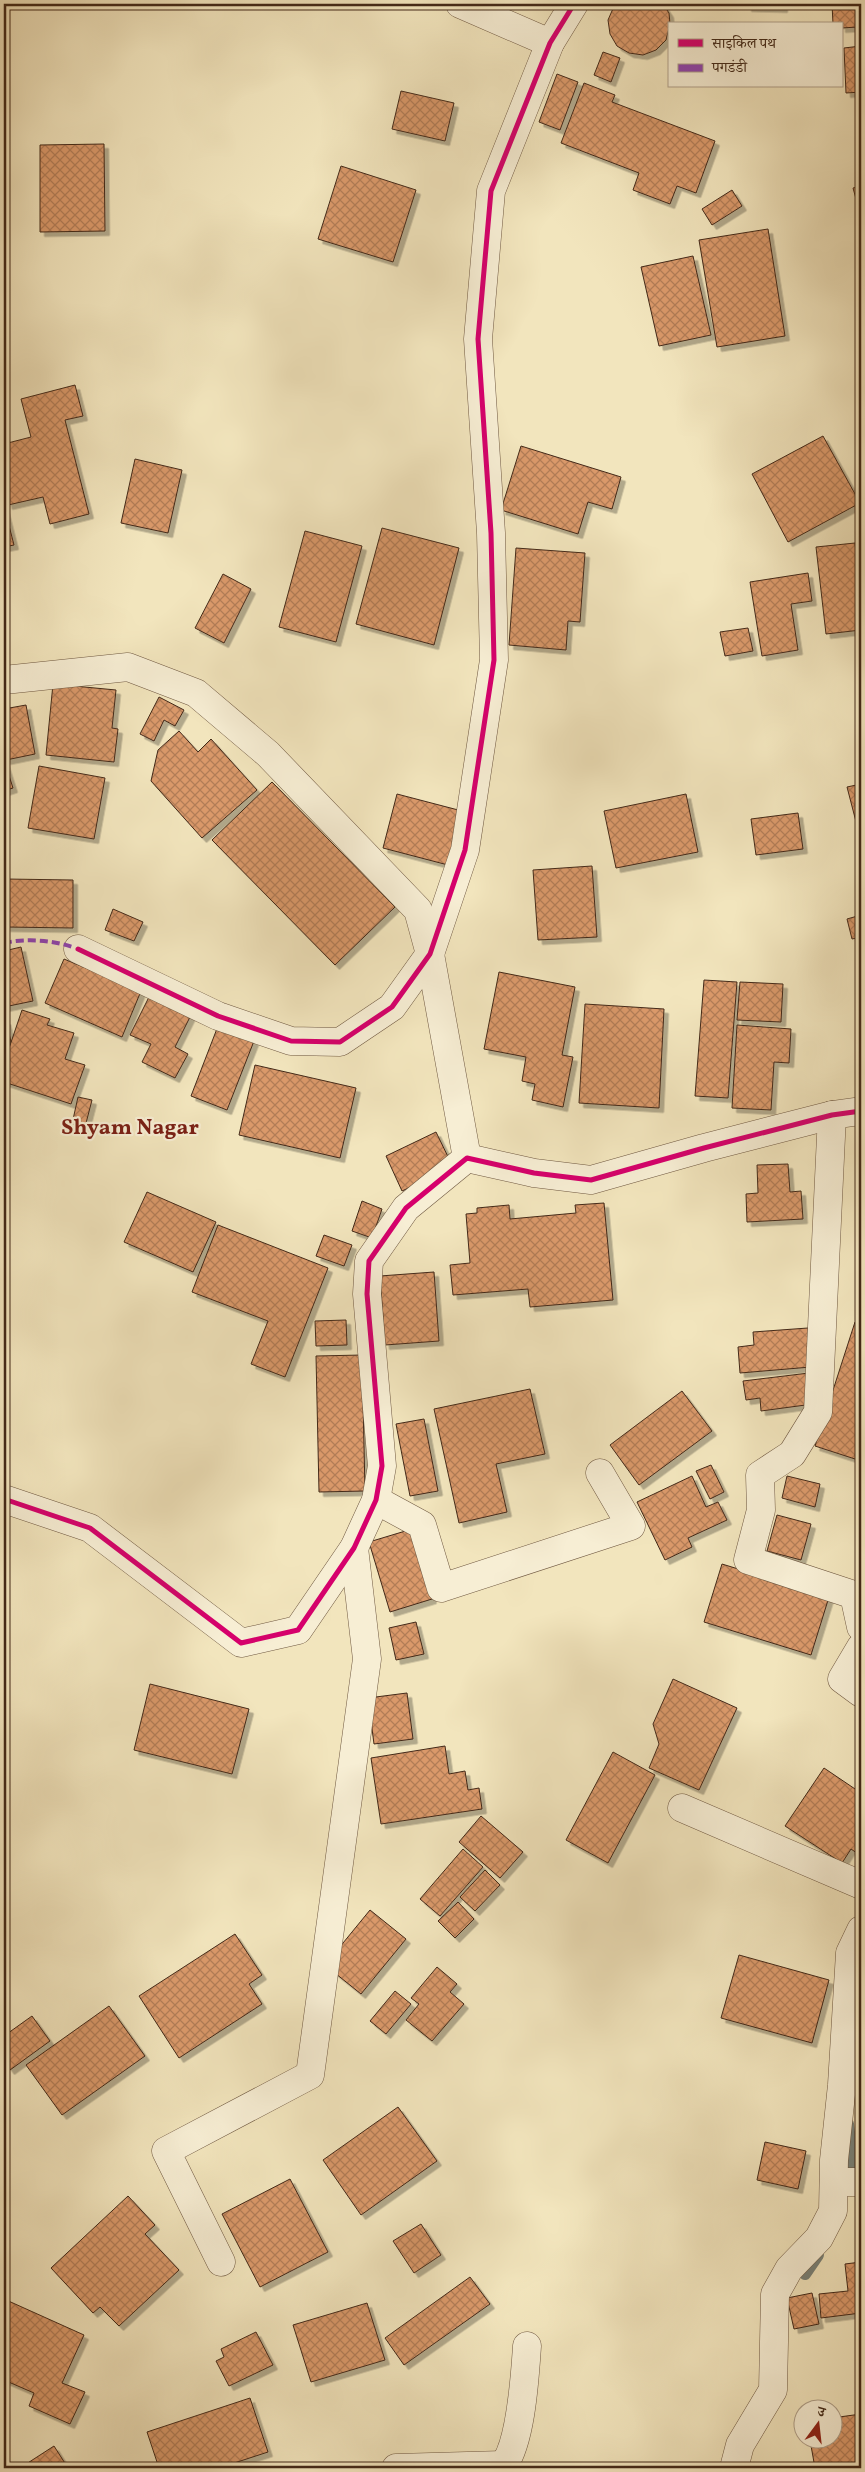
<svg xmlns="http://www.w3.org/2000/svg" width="865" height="2472" font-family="Vollkorn,'Noto Serif Devanagari',serif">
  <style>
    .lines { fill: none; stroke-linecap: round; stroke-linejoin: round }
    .stream { stroke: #798279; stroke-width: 12 }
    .building { fill: url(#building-cross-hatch); stroke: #432918; filter: url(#shadow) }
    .minor-casing { stroke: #6f5841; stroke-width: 29 }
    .minor { stroke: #f7eed4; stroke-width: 28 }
    .quiet { stroke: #8e44ad; stroke-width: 4; stroke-dasharray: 8 4; stroke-linecap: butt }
    .cycleway-casing { stroke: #f7eed4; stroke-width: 8 }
    .cycleway { stroke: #d6006c; stroke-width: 5 }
    .labels { text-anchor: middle; stroke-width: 4.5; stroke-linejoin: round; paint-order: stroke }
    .district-label { font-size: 22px; font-weight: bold; fill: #7a1f14; stroke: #f7eed4 }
  </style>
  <defs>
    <pattern id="building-cross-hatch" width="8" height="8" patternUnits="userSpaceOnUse" patternTransform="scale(1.25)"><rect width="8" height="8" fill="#da996b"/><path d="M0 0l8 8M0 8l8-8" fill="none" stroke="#b27d57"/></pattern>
    <filter id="shadow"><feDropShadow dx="4.5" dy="4.5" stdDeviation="0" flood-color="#0004"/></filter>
  </defs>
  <rect width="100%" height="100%" fill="#f2e5bd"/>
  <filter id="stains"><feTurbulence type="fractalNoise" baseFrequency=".004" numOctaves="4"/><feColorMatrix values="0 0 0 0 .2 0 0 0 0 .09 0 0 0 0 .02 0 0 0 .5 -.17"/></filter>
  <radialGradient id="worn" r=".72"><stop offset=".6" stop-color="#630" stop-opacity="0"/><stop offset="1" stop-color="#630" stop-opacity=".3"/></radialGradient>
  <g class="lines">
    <g class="stream">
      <polyline points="845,2183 852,2156 848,2124"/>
      <polyline points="805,2274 818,2255"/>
    </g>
  </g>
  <g class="building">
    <polygon points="615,4 663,4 669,13 670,24 666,40 656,50 643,55 629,53 617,46 610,34 608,20"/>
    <polygon points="747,4 783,4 783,8 747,7"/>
    <polygon points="832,4 856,4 858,27 841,28 841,24 833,24"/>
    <polygon points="861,46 861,92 846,93 844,48"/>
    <polygon points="603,52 620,58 611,82 594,75"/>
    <polygon points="557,74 578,82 560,130 539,122"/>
    <polygon points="584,83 615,95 612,102 715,141 696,193 677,186 670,204 633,190 639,173 561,143"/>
    <polygon points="401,91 454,103 445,141 392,129"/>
    <polygon points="104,144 105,231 40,232 40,145"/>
    <polygon points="341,166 416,190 393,262 318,239"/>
    <polygon points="861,186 861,217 853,188"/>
    <polygon points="732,190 742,206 712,225 702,209"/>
    <polygon points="768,229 785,336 717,347 699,240"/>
    <polygon points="693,256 711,335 659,346 641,267"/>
    <polygon points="75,385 83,416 65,420 89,514 50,524 43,497 8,505 4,491 4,444 31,437 21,399"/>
    <polygon points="823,436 860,503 788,542 752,474"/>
    <polygon points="521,446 621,477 612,509 588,502 578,534 501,510"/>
    <polygon points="135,459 182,470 168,533 121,523"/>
    <polygon points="4,506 14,545 4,547"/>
    <polygon points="382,528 459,548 434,645 356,624"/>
    <polygon points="305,531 362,546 336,642 279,627"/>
    <polygon points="855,543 861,595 861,630 826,634 816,547"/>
    <polygon points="516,548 585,553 580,622 568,621 566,650 509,645"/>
    <polygon points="808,573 812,601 791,604 798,650 762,656 750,582"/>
    <polygon points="223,574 251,589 224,643 195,628"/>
    <polygon points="748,628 753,651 725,656 720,632"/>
    <polygon points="53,684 116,690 112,728 118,729 114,762 46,755"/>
    <polygon points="159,697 184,710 175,726 164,720 154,741 140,734"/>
    <polygon points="26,705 35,754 6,760 4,746 4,709"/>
    <polygon points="179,731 198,752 211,739 257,790 202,838 151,781 158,750"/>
    <polygon points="4,760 13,788 4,791"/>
    <polygon points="39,766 105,778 94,839 28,828"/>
    <polygon points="272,782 395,907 335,965 212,840"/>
    <polygon points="861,784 861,841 847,787"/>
    <polygon points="397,794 462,811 448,865 383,848"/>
    <polygon points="686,794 698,852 616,868 604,811"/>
    <polygon points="798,813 803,849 756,855 751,819"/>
    <polygon points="592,866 597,937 538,940 533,870"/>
    <polygon points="6,879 73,880 73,928 6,927"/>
    <polygon points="113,909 143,922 134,941 105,930"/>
    <polygon points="861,915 861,937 852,939 847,919"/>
    <polygon points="21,947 33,1001 4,1007 4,951"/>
    <polygon points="64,959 141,991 122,1037 45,1003"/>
    <polygon points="499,972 575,987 562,1055 573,1057 563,1107 532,1100 535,1084 522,1081 526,1057 484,1049"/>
    <polygon points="704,980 737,982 728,1098 695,1096"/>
    <polygon points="740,982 783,984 781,1022 737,1020"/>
    <polygon points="150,995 191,1015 175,1047 188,1054 175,1078 142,1062 151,1044 130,1035"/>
    <polygon points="585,1004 664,1009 659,1108 579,1103"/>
    <polygon points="22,1010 50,1019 47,1025 74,1033 65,1059 85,1065 71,1104 4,1082 4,1063"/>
    <polygon points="6,1020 11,1042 4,1043 4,1021"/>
    <polygon points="737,1025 791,1029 789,1063 774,1062 771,1110 732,1108"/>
    <polygon points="218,1026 254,1041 227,1110 191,1096"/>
    <polygon points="255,1065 356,1088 340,1158 239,1135"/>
    <polygon points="78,1097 92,1100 85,1127 72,1124"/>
    <polygon points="436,1132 453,1167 402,1191 386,1156"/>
    <polygon points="788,1164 790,1192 801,1191 803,1219 747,1222 746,1194 758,1193 757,1165"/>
    <polygon points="147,1192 216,1222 193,1272 124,1242"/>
    <polygon points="362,1201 382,1209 372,1238 352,1231"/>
    <polygon points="604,1203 613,1300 530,1307 528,1289 453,1295 450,1265 470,1263 466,1214 477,1213 477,1208 509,1205 510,1219 576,1213 575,1205"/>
    <polygon points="218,1225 328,1268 285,1377 251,1364 268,1321 192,1292"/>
    <polygon points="324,1235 352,1245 344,1266 316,1256"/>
    <polygon points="434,1272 439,1341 385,1345 380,1276"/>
    <polygon points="346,1320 347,1345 316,1346 315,1321"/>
    <polygon points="855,1322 861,1324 861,1451 855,1459 815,1446"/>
    <polygon points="808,1328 811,1367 740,1373 738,1347 754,1345 753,1332"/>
    <polygon points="362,1355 365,1491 319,1492 316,1356"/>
    <polygon points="809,1373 813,1404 761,1411 760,1398 746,1400 743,1381"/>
    <polygon points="530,1389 545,1454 496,1464 507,1512 459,1523 434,1409"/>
    <polygon points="682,1391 712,1431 639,1485 610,1445"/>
    <polygon points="424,1419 438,1491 410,1496 396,1424"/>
    <polygon points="711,1465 724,1492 710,1499 696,1471"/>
    <polygon points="692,1476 706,1507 718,1502 727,1520 688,1538 692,1547 665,1560 637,1502"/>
    <polygon points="787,1476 820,1484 815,1507 782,1498"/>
    <polygon points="777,1515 811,1524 801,1560 767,1551"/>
    <polygon points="412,1529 432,1599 390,1612 369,1542"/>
    <polygon points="722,1564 829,1597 811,1655 704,1622"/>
    <polygon points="416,1622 424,1654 396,1660 389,1628"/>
    <polygon points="673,1679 737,1708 699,1790 649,1768 659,1744 653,1724"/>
    <polygon points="150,1684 249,1709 232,1774 134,1750"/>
    <polygon points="407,1693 413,1739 374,1744 368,1698"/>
    <polygon points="445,1746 449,1774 465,1771 468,1790 479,1788 482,1809 381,1824 371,1758"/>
    <polygon points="613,1752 655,1775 608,1863 566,1840"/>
    <polygon points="824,1768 861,1793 861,1856 851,1849 842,1863 785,1826"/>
    <polygon points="481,1816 523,1852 500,1878 459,1842"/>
    <polygon points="463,1849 483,1867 440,1916 420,1899"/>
    <polygon points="485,1870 500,1885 475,1911 460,1897"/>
    <polygon points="458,1902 474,1919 455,1938 438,1921"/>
    <polygon points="370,1910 406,1939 361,1994 325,1965"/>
    <polygon points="235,1934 262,1975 249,1984 262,2004 179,2058 139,1996"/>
    <polygon points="739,1955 829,1980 812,2043 721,2018"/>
    <polygon points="437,1967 457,1984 450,1992 464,2004 432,2041 406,2020 419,2004 411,1998"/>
    <polygon points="395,1991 411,2004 386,2034 370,2021"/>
    <polygon points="109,2006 145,2056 62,2115 26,2065"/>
    <polygon points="32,2016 50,2041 10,2070 4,2062 4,2036"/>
    <polygon points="398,2107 437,2161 361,2215 323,2160"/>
    <polygon points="765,2142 806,2151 798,2189 757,2180"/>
    <polygon points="290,2179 328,2252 260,2287 222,2214"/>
    <polygon points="128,2196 155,2225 145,2234 179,2270 119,2326 100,2307 93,2313 51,2268"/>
    <polygon points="421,2224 441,2255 414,2273 393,2241"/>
    <polygon points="861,2262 861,2313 821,2318 819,2294 848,2291 845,2264"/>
    <polygon points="470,2277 490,2304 404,2365 385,2338"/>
    <polygon points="812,2293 819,2324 794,2329 787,2298"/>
    <polygon points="4,2299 84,2335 62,2383 85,2392 70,2424 29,2406 34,2393 4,2380"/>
    <polygon points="367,2303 385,2360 311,2382 293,2325"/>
    <polygon points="256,2332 273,2365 229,2386 216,2361 224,2357 221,2349"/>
    <polygon points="250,2398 268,2452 219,2468 159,2468 147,2432"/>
    <polygon points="861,2414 861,2468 815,2468 810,2440 832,2440 832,2418"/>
    <polygon points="54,2446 68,2468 20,2468"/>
  </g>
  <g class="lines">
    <defs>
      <g id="minor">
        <polyline points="460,4 550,43"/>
        <polyline points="4,680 128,667 196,693 268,754 418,910 430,954 467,1158"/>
        <polyline points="78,949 218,1016 291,1041 340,1042 392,1007 430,954 465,850 494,660 491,533 478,339 491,191 550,43 574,4"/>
        <polyline points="832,1115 818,1412 792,1454 760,1475 761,1510 748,1560 854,1595 861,1627"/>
        <polyline points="4,1499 90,1528 241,1643 298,1630 354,1548 376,1500 382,1466 367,1294 369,1261 406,1208 467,1158 534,1173 591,1180 704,1148 832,1115 861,1111"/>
        <polyline points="376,1500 422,1525 441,1588 631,1526 600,1473"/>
        <polyline points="861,1647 842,1679 861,1693"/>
        <polyline points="682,1808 861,1885"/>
        <polyline points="834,2182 861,2182"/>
        <polyline points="221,2262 166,2151 310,2075 367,1659 354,1548"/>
        <polyline points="396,2468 503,2465"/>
        <path d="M501,2468C521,2448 525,2375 527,2346"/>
        <polyline points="734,2468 740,2445 773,2390 775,2294 789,2269 819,2238 833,2211 834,2160 842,2085 850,1953 861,1930"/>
      </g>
    </defs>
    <use href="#minor" class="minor-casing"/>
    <use href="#minor" class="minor"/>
    <path class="quiet" d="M4,943C27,938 55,940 78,949"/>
    <defs>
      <g id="cycleway">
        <polyline points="78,949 218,1016 291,1041 340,1042 392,1007 430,954 465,850 494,660 491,533 478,339 491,191 550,43 574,4"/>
        <polyline points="4,1499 90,1528 241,1643 298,1630 354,1548 376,1500 382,1466 367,1294 369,1261 406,1208 467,1158 534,1173 591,1180 704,1148 832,1115 861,1111"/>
      </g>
    </defs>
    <use href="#cycleway" class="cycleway-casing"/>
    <use href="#cycleway" class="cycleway"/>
  </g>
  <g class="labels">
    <g class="district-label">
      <text x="130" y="1134">Shyam Nagar</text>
    </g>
  </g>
  <rect width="865" height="2472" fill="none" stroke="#f2e5bd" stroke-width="20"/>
  <rect x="5" y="5" width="855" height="2462" fill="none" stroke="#432918" stroke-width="2.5"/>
  <rect x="10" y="10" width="845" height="2452" fill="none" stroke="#432918"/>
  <rect x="668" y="22" width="175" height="65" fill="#f7eed4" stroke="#af9f89"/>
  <rect x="678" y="39" width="25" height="8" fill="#d6006c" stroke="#af9f89"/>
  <text x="712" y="48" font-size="15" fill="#432918">साइकिल पथ</text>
  <rect x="678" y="64" width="25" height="8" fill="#8e44ad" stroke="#af9f89"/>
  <text x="712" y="72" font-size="15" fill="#432918">पगडंडी</text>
  <g transform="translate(818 2424) rotate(15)"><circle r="24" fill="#f7eed4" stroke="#af9f89"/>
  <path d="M0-4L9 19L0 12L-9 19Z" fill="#8f2418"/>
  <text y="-8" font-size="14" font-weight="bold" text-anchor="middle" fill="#432918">उ</text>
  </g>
  <rect width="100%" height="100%" filter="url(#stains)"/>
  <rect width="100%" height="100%" fill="url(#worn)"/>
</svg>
